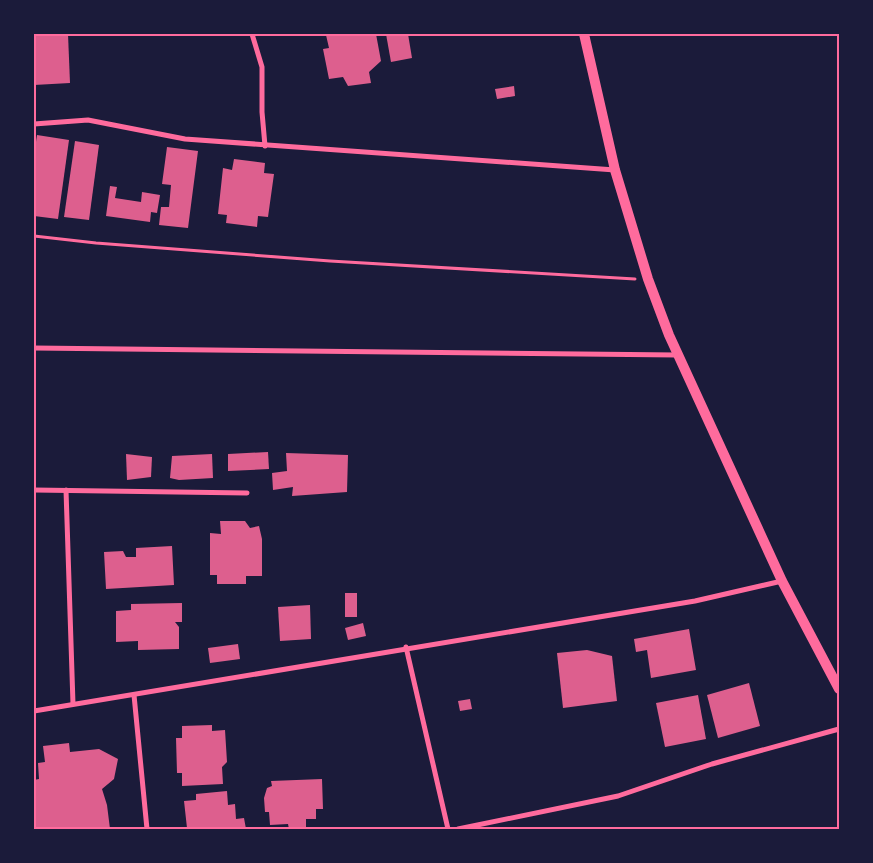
<svg xmlns="http://www.w3.org/2000/svg" width="873" height="863" font-family="Helvetica,sans-serif">
  <style>
    .building { fill: #dd5f8e }
    .lines { fill: none; stroke-linecap: round; stroke-linejoin: round }
    .path { stroke: #ff6b9d; stroke-width: 3 }
    .minor { stroke: #ff6b9d; stroke-width: 5 }
    .secondary { stroke: #ff6b9d; stroke-width: 10 }
    .neatline { fill: none; stroke: #ff6b9d; stroke-width: 2 }
  </style>
  <rect width="100%" height="100%" fill="#1b1b3a"/>
  <g class="building">
    <polygon points="34,34 68,34 70,83 34,85"/>
    <polygon points="333,34 376,34 381,61 369,72 371,83 348,86 343,77 329,79 323,49 329,48 326,35"/>
    <polygon points="386,34 408,34 412,58 391,62"/>
    <polygon points="514,86 515,96 497,99 495,89"/>
    <polygon points="37,135 69,140 58,219 34,216 34,155"/>
    <polygon points="75,141 99,145 89,220 64,217"/>
    <polygon points="167,147 198,151 188,228 159,225 161,207 169,207 171,185 162,184"/>
    <polygon points="234,159 265,163 264,173 274,174 268,217 258,216 257,227 226,223 227,215 218,214 223,168 232,170"/>
    <polygon points="110,186 117,187 115,198 141,202 142,192 160,195 157,213 151,212 150,222 106,216"/>
    <polygon points="268,452 269,469 228,471 228,454"/>
    <polygon points="286,453 348,455 347,492 292,496 293,487 273,490 272,473 287,471"/>
    <polygon points="126,454 152,457 151,477 127,480"/>
    <polygon points="212,454 213,478 179,480 170,478 172,456"/>
    <polygon points="220,521 245,521 250,528 259,526 262,539 262,576 246,576 246,584 217,584 217,575 210,575 210,533 221,534"/>
    <polygon points="172,546 174,585 106,589 104,552 123,551 126,557 136,557 136,548"/>
    <rect x="345" y="593" width="12" height="24"/>
    <polygon points="182,603 182,622 175,622 179,627 179,649 138,650 138,641 116,642 116,611 131,610 131,604"/>
    <polygon points="310,605 311,639 280,641 278,607"/>
    <polygon points="363,623 366,636 348,640 345,628"/>
    <polygon points="689,629 696,670 651,678 647,650 636,652 634,639"/>
    <polygon points="238,644 240,659 210,663 208,648"/>
    <polygon points="587,650 612,656 617,701 563,708 557,653"/>
    <polygon points="749,683 760,726 718,738 707,695"/>
    <polygon points="698,695 706,739 665,747 656,703"/>
    <polygon points="470,699 472,709 460,711 458,701"/>
    <polygon points="212,725 212,731 225,730 227,762 222,767 223,784 182,786 182,773 177,773 176,738 182,738 182,726"/>
    <polygon points="69,743 70,752 99,749 118,759 114,779 102,789 107,805 110,829 34,829 34,780 39,779 38,763 45,762 43,746"/>
    <polygon points="322,779 323,809 316,809 316,819 306,819 306,829 289,829 288,824 270,825 269,812 265,812 264,798 267,788 272,786 271,781"/>
    <polygon points="227,791 228,805 235,804 236,819 244,818 246,829 187,828 184,801 196,800 196,794"/>
  </g>
  <g class="lines">
    <polyline class="path" points="34,236 96,243 330,261 635,279"/>
    <g class="minor">
      <polyline points="252,34 262,67 262,112 265,146"/>
      <polyline points="34,124 88,120 185,139 615,170"/>
      <polyline points="34,348 677,355"/>
      <polyline points="34,490 247,493"/>
      <polyline points="66,490 73,704"/>
      <polyline points="406,647 448,829"/>
      <polyline points="134,695 147,829"/>
      <polyline points="34,711 695,601 782,581"/>
      <polyline points="458,829 618,796 712,764 839,729"/>
    </g>
    <polyline class="secondary" points="584,34 615,170 648,279 669,335 782,581 839,689"/>
  </g>
  <rect width="873" height="863" fill="none" stroke="#1b1b3a" stroke-width="70"/>
  <rect x="35" y="35" width="803" height="793" class="neatline"/>
</svg>
